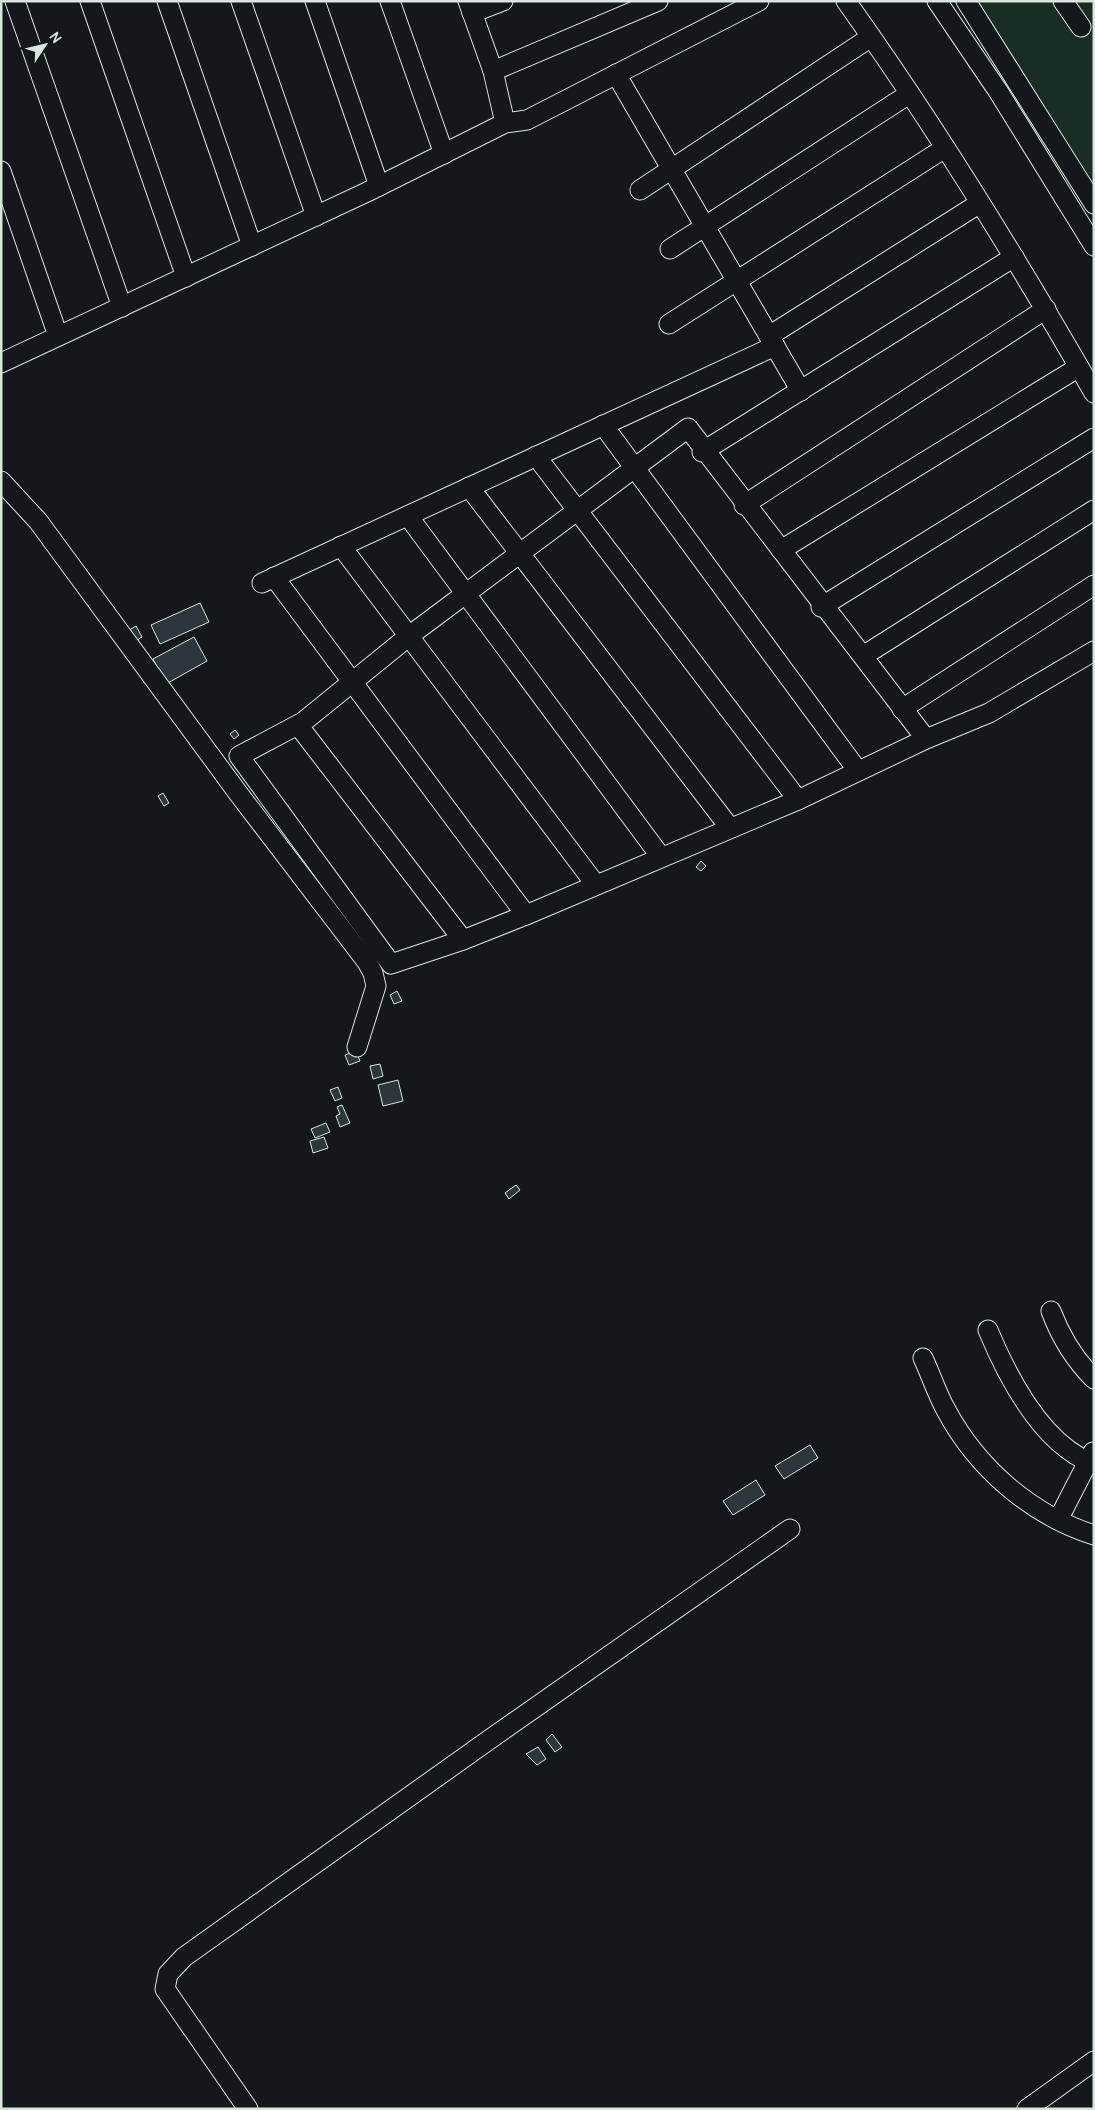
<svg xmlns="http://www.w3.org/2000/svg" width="1095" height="2110" font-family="Cabin,sans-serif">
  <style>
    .green { fill: #1a2d24; stroke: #939e99 }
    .building { fill: #2c363c; stroke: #d8e6dc }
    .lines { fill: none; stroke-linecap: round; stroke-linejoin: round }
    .minor-casing { stroke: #d8e6dc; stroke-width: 21 }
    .minor { stroke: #14181c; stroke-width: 19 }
  </style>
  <rect width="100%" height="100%" fill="#14181c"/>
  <polygon class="green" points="978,1 1094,1 1094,186 1092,184"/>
  <g class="building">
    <polygon points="200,603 209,622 160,644 151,625"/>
    <polygon points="136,626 142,637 133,643 126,632"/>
    <polygon points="194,637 207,661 166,684 153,659"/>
    <polygon points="235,730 239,735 234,739 230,734"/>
    <polygon points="163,793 169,803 164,806 158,796"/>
    <polygon points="701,861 706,866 701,871 696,867"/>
    <polygon points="397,991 402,1001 394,1004 390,995"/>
    <polygon points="356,1051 360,1061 349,1065 345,1055"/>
    <polygon points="380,1064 383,1076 373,1079 370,1066"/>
    <polygon points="398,1080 403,1101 383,1106 378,1085"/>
    <polygon points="338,1087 342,1098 335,1101 330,1090"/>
    <polygon points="342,1105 350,1123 340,1127 336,1116 340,1114 337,1107"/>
    <polygon points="326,1123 330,1132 315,1138 311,1129"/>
    <polygon points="324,1137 328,1148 313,1153 310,1141"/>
    <polygon points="516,1185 520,1190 509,1199 505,1193"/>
    <polygon points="810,1445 818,1458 784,1479 775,1466"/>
    <polygon points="756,1480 765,1495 733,1515 723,1501"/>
    <polygon points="552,1734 562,1747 555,1752 546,1740"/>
    <polygon points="538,1747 546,1759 537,1765 526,1754"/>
  </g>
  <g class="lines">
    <defs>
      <g id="minor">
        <polyline points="15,1 122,307"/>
        <polyline points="90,1 186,277"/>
        <polyline points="167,1 252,246"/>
        <polyline points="241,1 316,216"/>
        <polyline points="315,1 379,186"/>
        <polyline points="390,1 444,154"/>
        <polyline points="468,1 493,71 505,123"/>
        <path d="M846,1C936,127 1017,259 1094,393"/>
        <polyline points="937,1 998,91 1094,246"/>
        <polyline points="966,1 1094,204"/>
        <polyline points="1063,1 1081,27"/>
        <polyline points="472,13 503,1"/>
        <polyline points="493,71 658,1"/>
        <polyline points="616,74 801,391"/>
        <polyline points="1,171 58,336"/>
        <polyline points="640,190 871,37"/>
        <polyline points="670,249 909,94"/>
        <polyline points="669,324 945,148"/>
        <polyline points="769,336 980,203"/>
        <polyline points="1,363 367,192 505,123 527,120 759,1"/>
        <polyline points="603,425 858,771"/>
        <polyline points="702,452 1014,257"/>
        <polyline points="536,456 798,800"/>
        <polyline points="1,481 38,521 238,793 367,962 373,973 376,986 357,1047"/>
        <polyline points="469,487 730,828"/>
        <polyline points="744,505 1046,309"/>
        <polyline points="408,516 661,857"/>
        <polyline points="341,546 596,885"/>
        <polyline points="781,550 1079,367"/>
        <polyline points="274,577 526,915"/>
        <polyline points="262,583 775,346"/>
        <polyline points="821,607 1094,438"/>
        <polyline points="863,656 1094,510"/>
        <polyline points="902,709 1094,585"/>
        <polyline points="298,725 463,940"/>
        <polyline points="926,739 688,428 409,636 303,722 239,756 391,964 463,940 526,915 798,800 926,739 989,713 1094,651"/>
        <path d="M1051,1311C1061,1338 1074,1359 1094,1379"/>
        <path d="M988,1330C1008,1378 1042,1445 1094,1464"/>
        <path d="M923,1358C931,1375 937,1394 946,1410C977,1468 1031,1515 1094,1535"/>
        <polyline points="1058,1520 1093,1452"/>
        <polyline points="248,2109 165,1989 168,1974 184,1957 493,1737 790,1529"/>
        <polyline points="1027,2109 1094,2061"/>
      </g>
    </defs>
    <use href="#minor" class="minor-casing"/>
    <use href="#minor" class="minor"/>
  </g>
  <rect width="1095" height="2110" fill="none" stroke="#d8e6dc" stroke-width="5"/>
  <g transform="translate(45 45) rotate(55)" stroke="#14181c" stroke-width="4" paint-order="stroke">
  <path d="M0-4L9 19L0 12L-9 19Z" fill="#d8e6dc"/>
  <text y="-8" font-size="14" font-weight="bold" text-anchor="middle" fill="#d8e6dc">N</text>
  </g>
</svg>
